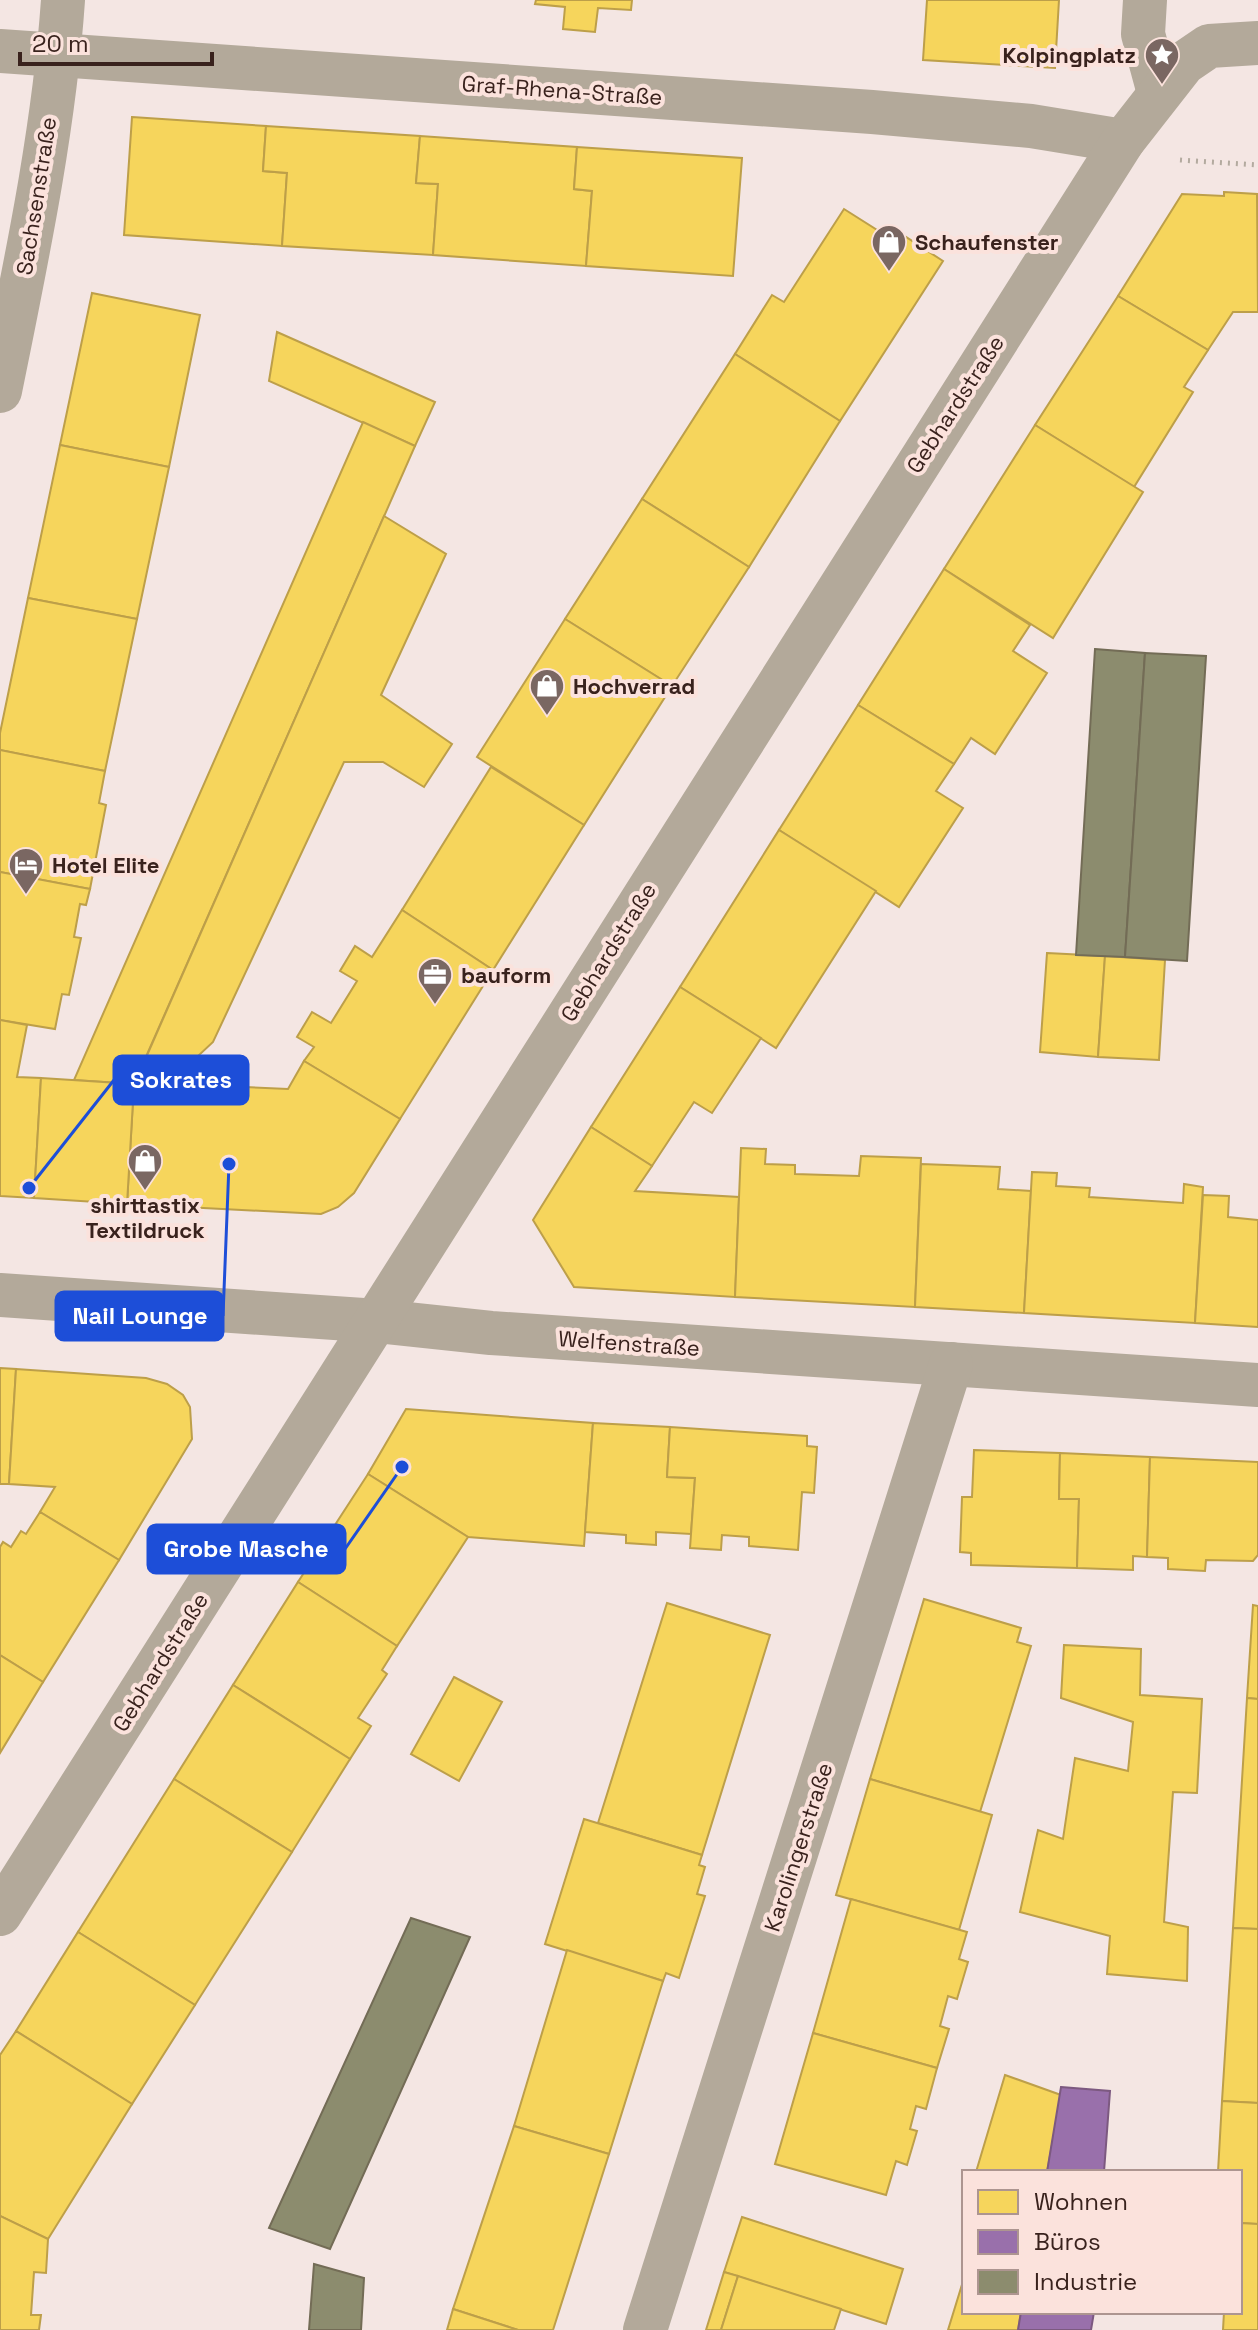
<svg xmlns="http://www.w3.org/2000/svg" width="1258" height="2330" font-family="'Space Grotesk',sans-serif">
  <style>
    .homes { fill: #f6d55c; stroke: #bd9f49; stroke-width: 2 }
    .offices { fill: #9970ab; stroke: #7c5980; stroke-width: 2 }
    .industry { fill: #8c8c6e; stroke: #736c56; stroke-width: 2 }
    .lines { fill: none; stroke-linecap: round; stroke-linejoin: round }
    .path { stroke: #b3aa9f; stroke-width: 5; stroke-dasharray: 2 6; stroke-linecap: butt }
    .minor { stroke: #b3a99a; stroke-width: 44 }
    .labels { text-anchor: middle; stroke-width: 8; stroke-linejoin: round; paint-order: stroke }
    .poi-label { font-size: 22px; font-weight: bold; fill: #39221d; stroke: #fbe2dc; text-anchor: start }
    .street-label { font-size: 22px; fill: #39221d; stroke: #fbe2dc }
    .leader { fill: none; stroke: #1d4ed8; stroke-width: 3 }
    .callout-dot { fill: #1d4ed8; stroke: #fbe2dc; stroke-width: 3 }
    .callout { fill: #1d4ed8; stroke: #1d4ed8; stroke-width: 3 }
    .callout-label { font-size: 24px; text-anchor: middle; font-weight: bold; fill: #fff }
  </style>
  <rect width="100%" height="100%" fill="#f4e6e3"/>
  <g class="homes">
    <polygon points="536,0 632,0 631,10 598,8 595,32 563,29 565,7 535,4"/>
    <polygon points="927,0 1059,0 1055,68 923,60"/>
    <polygon points="132,117 266,126 263,171 287,173 282,246 124,235"/>
    <polygon points="266,126 420,136 416,183 438,184 433,255 282,246 287,173 263,171"/>
    <polygon points="420,136 577,147 574,189 592,191 586,266 433,255 438,184 416,183"/>
    <polygon points="577,147 742,158 733,276 586,266 592,191 574,189"/>
    <polygon points="1224,192 1257,194 1258,312 1233,312 1208,350 1118,296 1182,194 1224,196"/>
    <polygon points="844,209 901,245 906,237 943,261 840,421 735,354 772,295 784,302"/>
    <polygon points="92,293 200,315 169,467 60,445"/>
    <polygon points="1118,296 1208,350 1184,387 1193,392 1134,487 1035,425"/>
    <polygon points="277,332 435,402 415,446 269,381"/>
    <polygon points="735,354 840,421 749,567 642,499"/>
    <polygon points="363,422 415,446 134,1084 74,1080"/>
    <polygon points="1035,425 1143,492 1053,638 944,569"/>
    <polygon points="60,445 169,467 137,619 28,598"/>
    <polygon points="642,499 749,567 672,686 565,619"/>
    <polygon points="384,516 446,554 381,695 452,744 424,787 383,762 344,762 213,1042 181,1072 141,1069"/>
    <polygon points="944,569 1030,625 1013,651 1047,673 995,754 971,738 954,764 858,705"/>
    <polygon points="28,598 137,619 105,771 0,750 0,733"/>
    <polygon points="565,619 672,686 584,825 477,757"/>
    <polygon points="858,705 954,764 936,791 963,808 899,907 779,830"/>
    <polygon points="0,750 105,771 99,803 106,805 90,889 0,872"/>
    <polygon points="491,767 584,825 493,970 402,910"/>
    <polygon points="779,830 876,891 776,1048 680,987"/>
    <polygon points="0,872 90,889 86,905 80,904 74,937 81,938 69,995 62,994 55,1029 0,1020"/>
    <polygon points="402,910 493,970 400,1119 304,1061 314,1047 297,1037 312,1012 331,1023 357,981 340,971 355,946 372,957"/>
    <polygon points="1047,953 1105,956 1098,1057 1040,1052"/>
    <polygon points="1105,956 1165,960 1159,1060 1098,1057"/>
    <polygon points="680,987 761,1038 712,1113 694,1102 652,1166 591,1127"/>
    <polygon points="0,1020 27,1025 17,1077 41,1078 34,1198 0,1196"/>
    <polygon points="304,1061 400,1119 354,1193 338,1207 321,1214 127,1204 134,1084 141,1069 181,1072 180,1084 288,1089"/>
    <polygon points="41,1078 134,1084 127,1204 34,1198"/>
    <polygon points="591,1127 652,1166 635,1191 739,1197 735,1297 574,1287 533,1220"/>
    <polygon points="741,1148 766,1149 765,1164 795,1165 795,1174 859,1176 861,1156 921,1158 915,1307 735,1297"/>
    <polygon points="921,1164 1000,1167 998,1189 1031,1191 1024,1313 915,1307"/>
    <polygon points="1032,1172 1057,1173 1056,1186 1090,1188 1089,1197 1183,1203 1184,1184 1203,1187 1195,1323 1024,1313"/>
    <polygon points="1203,1195 1229,1196 1228,1217 1258,1220 1258,1327 1195,1323"/>
    <polygon points="0,1368 16,1369 9,1484 0,1484"/>
    <polygon points="16,1369 146,1378 167,1384 183,1395 190,1407 192,1439 119,1560 40,1512 55,1487 9,1484"/>
    <polygon points="406,1409 593,1423 584,1546 468,1537 368,1474"/>
    <polygon points="593,1423 670,1427 667,1477 695,1478 691,1534 656,1532 656,1545 626,1543 626,1535 585,1532"/>
    <polygon points="670,1427 807,1436 807,1446 817,1447 814,1493 802,1492 798,1550 749,1546 749,1537 722,1535 721,1550 690,1548 695,1478 667,1477"/>
    <polygon points="974,1450 1060,1453 1059,1499 1079,1499 1077,1568 971,1565 971,1553 960,1552 962,1497 972,1497"/>
    <polygon points="1060,1453 1150,1457 1147,1557 1133,1556 1133,1570 1077,1568 1079,1499 1059,1499"/>
    <polygon points="1150,1457 1258,1462 1258,1555 1253,1561 1206,1560 1205,1571 1168,1569 1168,1558 1147,1557"/>
    <polygon points="368,1474 468,1537 397,1646 298,1582"/>
    <polygon points="40,1512 119,1560 43,1682 0,1655 0,1547 3,1542 11,1547 21,1531 26,1534"/>
    <polygon points="298,1582 397,1646 382,1670 387,1674 358,1718 371,1726 350,1759 233,1685"/>
    <polygon points="924,1599 1021,1628 1017,1642 1031,1646 980,1812 870,1779"/>
    <polygon points="667,1603 770,1635 702,1855 598,1823"/>
    <polygon points="1253,1605 1258,1606 1258,1699 1247,1698"/>
    <polygon points="1064,1645 1141,1649 1140,1695 1202,1699 1197,1793 1173,1792 1164,1922 1188,1927 1187,1981 1107,1974 1110,1936 1020,1912 1038,1830 1063,1839 1075,1758 1128,1771 1133,1722 1061,1698"/>
    <polygon points="0,1655 43,1682 0,1753"/>
    <polygon points="454,1677 502,1702 459,1781 411,1754"/>
    <polygon points="233,1685 350,1759 292,1852 174,1779"/>
    <polygon points="1247,1698 1258,1699 1258,1929 1233,1928"/>
    <polygon points="174,1779 292,1852 195,2005 78,1932"/>
    <polygon points="870,1779 992,1815 959,1930 836,1895"/>
    <polygon points="584,1819 702,1855 699,1865 705,1867 697,1894 705,1896 679,1978 666,1973 663,1981 545,1944"/>
    <polygon points="851,1899 967,1932 959,1959 968,1962 957,1999 948,1996 940,2026 949,2029 937,2068 813,2033"/>
    <polygon points="1233,1928 1258,1929 1258,2103 1222,2101"/>
    <polygon points="78,1932 195,2005 132,2104 16,2031"/>
    <polygon points="567,1950 663,1981 609,2154 514,2126"/>
    <polygon points="16,2031 132,2104 48,2239 0,2216 0,2055"/>
    <polygon points="813,2033 937,2068 926,2109 916,2106 910,2129 917,2131 907,2165 896,2161 886,2195 775,2164"/>
    <polygon points="1005,2075 1061,2095 1047,2172 976,2172"/>
    <polygon points="1222,2101 1258,2103 1258,2224 1240,2223 1240,2172 1218,2172"/>
    <polygon points="514,2126 609,2154 553,2330 518,2330 453,2309"/>
    <polygon points="0,2216 48,2239 46,2273 34,2272 31,2315 41,2315 39,2330 0,2330"/>
    <polygon points="742,2217 903,2269 886,2324 724,2272"/>
    <polygon points="1240,2223 1258,2224 1258,2330 1223,2330 1224,2312 1240,2312"/>
    <polygon points="724,2272 738,2276 721,2330 706,2330"/>
    <polygon points="738,2276 841,2309 834,2330 721,2330"/>
    <polygon points="964,2278 964,2312 1021,2312 1018,2330 948,2330"/>
    <polygon points="453,2309 518,2330 447,2330"/>
  </g>
  <g class="offices">
    <polygon points="1061,2087 1110,2091 1104,2172 1047,2172"/>
    <polygon points="1021,2312 1094,2312 1091,2330 1018,2330"/>
  </g>
  <g class="industry">
    <polygon points="1095,649 1145,653 1125,957 1076,955"/>
    <polygon points="1145,653 1206,656 1187,961 1125,957"/>
    <polygon points="411,1918 470,1937 330,2249 269,2228"/>
    <polygon points="314,2264 364,2278 361,2330 309,2330"/>
  </g>
  <g class="lines">
    <polyline class="path" points="1180,160 1258,165"/>
    <g class="minor">
      <polyline points="1145,0 1143,34 1159,93"/>
      <polyline points="0,51 872,112 1031,126 1123,141"/>
      <path d="M0,391C26,262 54,131 63,0"/>
      <polyline points="0,1295 378,1321 491,1333 1258,1385"/>
      <polyline points="0,1914 1123,141 1184,63 1209,46 1258,43"/>
      <polyline points="645,2330 951,1364"/>
    </g>
  </g>
  <defs>
    <symbol id="sight-pin" viewBox="-11 -11 22 30"><path d="M0 17L-7.5 6A9.5 9.5 0 1 1 7.5 6Z" fill="#7a6762" stroke="#fbe2dc"/><path d="M0-6L1.8-2.2L6-1.7L2.9 1.2L3.7 5.4L0 3.3L-3.7 5.4L-2.9 1.2L-6-1.7L-1.8-2.2Z" fill="#fff"/></symbol>
    <symbol id="shop-pin" viewBox="-11 -11 22 30"><path d="M0 17L-7.5 6A9.5 9.5 0 1 1 7.5 6Z" fill="#7a6762" stroke="#fbe2dc"/><path d="M-5-2.5h2.3a2.7 3.5 0 0 1 5.4 0H5L5.5 6h-11ZM-1.5-2.5h3a1.5 2.3 0 0 0-3 0Z" fill="#fff"/></symbol>
    <symbol id="hotel-pin" viewBox="-11 -11 22 30"><path d="M0 17L-7.5 6A9.5 9.5 0 1 1 7.5 6Z" fill="#7a6762" stroke="#fbe2dc"/><path d="M-6-4.5h1.5V1H6V5H4.5V3h-9V5H-6ZM-4 0a1.8 1.8 0 1 1 3.6 0ZM.5 0V-2.5h3Q6-2.5 6 0Z" fill="#fff"/></symbol>
    <symbol id="office-pin" viewBox="-11 -11 22 30"><path d="M0 17L-7.5 6A9.5 9.5 0 1 1 7.5 6Z" fill="#7a6762" stroke="#fbe2dc"/><path d="M-6-3h4V-5.5h4V-3h4V5H-6ZM-1-4.5V-3h2v-1.5ZM-6 0V1H6V0Z" fill="#fff"/></symbol>
  </defs>
  <g fill-rule="evenodd">
    <use href="#sight-pin" x="1142" y="35" width="40" height="54"/>
    <use href="#shop-pin" x="869" y="222" width="40" height="54"/>
    <use href="#shop-pin" x="527" y="666" width="40" height="54"/>
    <use href="#hotel-pin" x="6" y="845" width="40" height="54"/>
    <use href="#office-pin" x="415" y="955" width="40" height="54"/>
    <use href="#shop-pin" x="125" y="1141" width="40" height="54"/>
  </g>
  <g class="labels">
    <g class="poi-label">
      <text x="1136" y="63" text-anchor="end">Kolpingplatz</text>
      <text x="915" y="250">Schaufenster</text>
      <text x="573" y="694">Hochverrad</text>
      <text x="52" y="873">Hotel Elite</text>
      <text x="461" y="983">bauform</text>
      <text x="145" y="1213" text-anchor="middle">shirttastix<tspan x="145" dy="25">Textildruck</tspan></text>
    </g>
    <g class="street-label">
      <text transform="translate(562 90) rotate(4)" y="8">Graf-Rhena-Straße</text>
      <text transform="translate(36 196) rotate(-81)" y="8">Sachsenstraße</text>
      <text transform="translate(955 404) rotate(-57)" y="8">Gebhardstraße</text>
      <text transform="translate(608 952) rotate(-58)" y="8">Gebhardstraße</text>
      <text transform="translate(629 1343) rotate(4)" y="8">Welfenstraße</text>
      <text transform="translate(160 1662) rotate(-58)" y="8">Gebhardstraße</text>
      <text transform="translate(798 1847) rotate(-72)" y="8">Karolingerstraße</text>
    </g>
  </g>
  <path class="leader" d="M29 1188L114 1080M229 1164L223 1316M402 1467L345 1549"/>
  <g class="callout-dot">
    <circle cx="29" cy="1188" r="8"/>
    <circle cx="229" cy="1164" r="8"/>
    <circle cx="402" cy="1467" r="8"/>
  </g>
  <g class="callout">
    <rect x="114" y="1056" width="134" height="48" rx="8"/>
    <rect x="56" y="1292" width="167" height="48" rx="8"/>
    <rect x="148" y="1525" width="197" height="48" rx="8"/>
  </g>
  <g class="callout-label">
    <text x="181" y="1088">Sokrates</text>
    <text x="140" y="1324">Nail Lounge</text>
    <text x="246" y="1557">Grobe Masche</text>
  </g>
  <rect x="962" y="2170" width="280" height="144" fill="#fbe2dc" stroke="#ad9590" stroke-width="2"/>
  <rect x="978" y="2190" width="40" height="24" fill="#f6d55c" stroke="#ad9590" stroke-width="2"/>
  <text x="1034" y="2210" font-size="24" fill="#39221d">Wohnen</text>
  <rect x="978" y="2230" width="40" height="24" fill="#9970ab" stroke="#ad9590" stroke-width="2"/>
  <text x="1034" y="2250" font-size="24" fill="#39221d">Büros</text>
  <rect x="978" y="2270" width="40" height="24" fill="#8c8c6e" stroke="#ad9590" stroke-width="2"/>
  <text x="1034" y="2290" font-size="24" fill="#39221d">Industrie</text>
  <path d="M20 52v12h192v-12" fill="none" stroke="#39221d" stroke-width="4"/>
  <text x="32" y="52" font-size="24" fill="#39221d" stroke="#fbe2dc" stroke-width="6" paint-order="stroke">20 m</text>
</svg>
